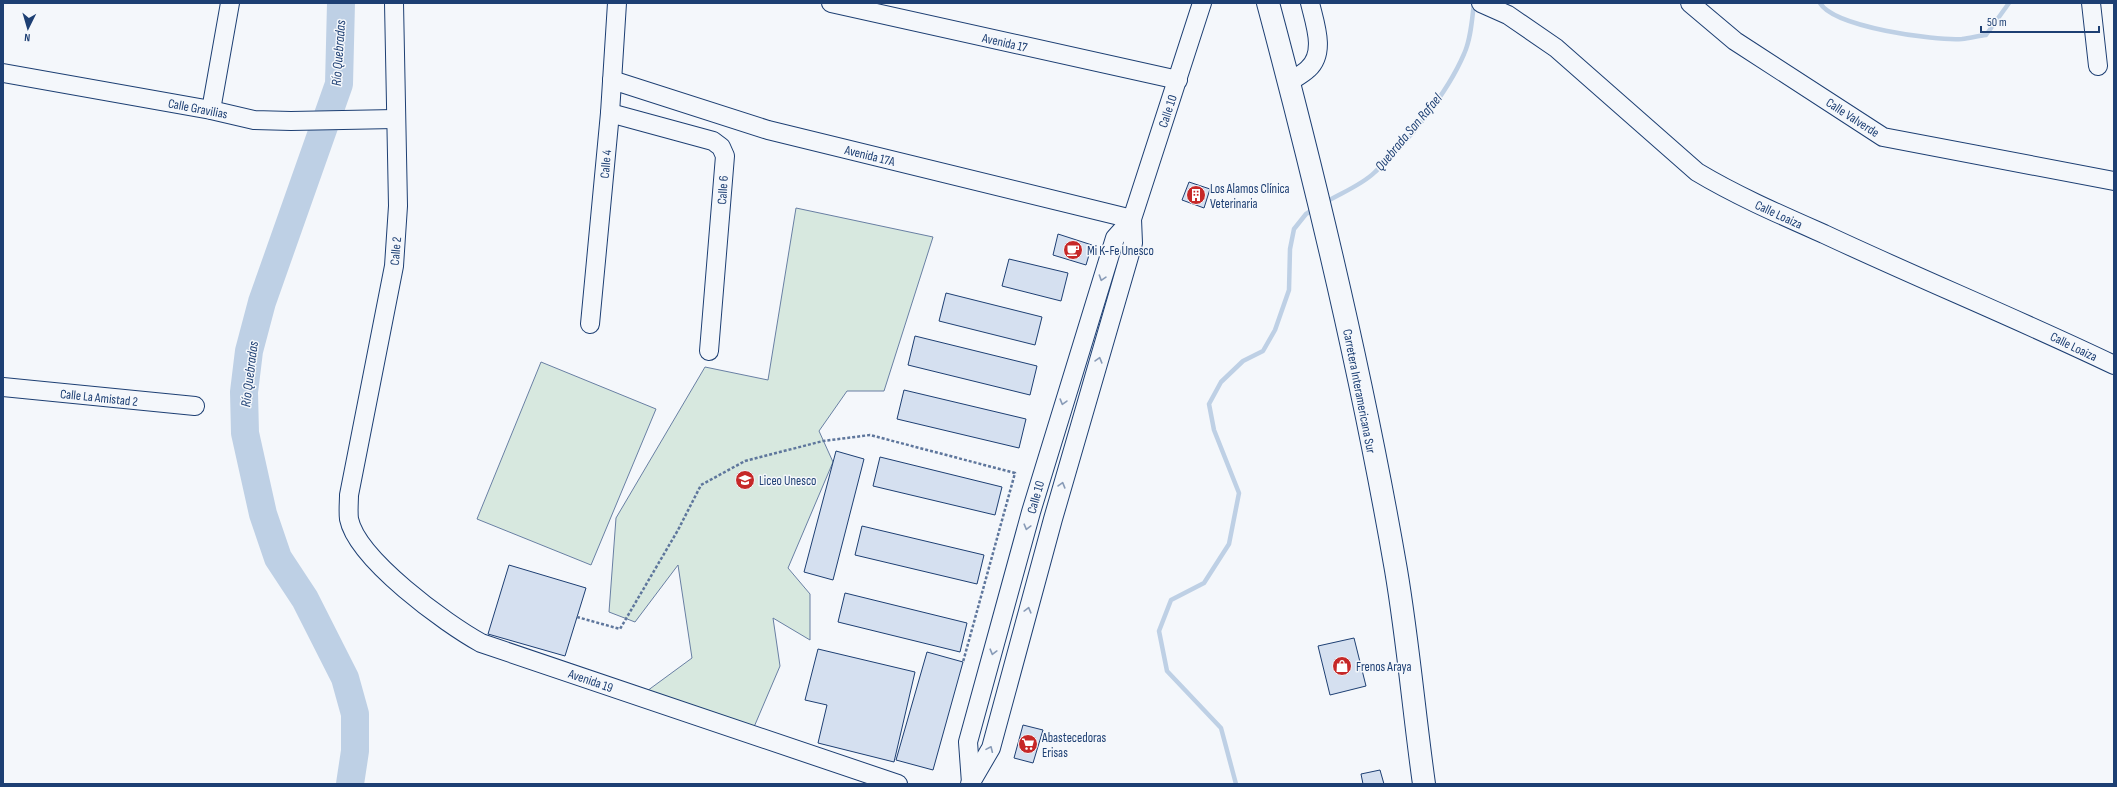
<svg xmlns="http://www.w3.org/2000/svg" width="2117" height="787" font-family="'Sofia Sans Condensed',sans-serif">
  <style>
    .green { fill: #d7e8df; stroke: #687fa3 }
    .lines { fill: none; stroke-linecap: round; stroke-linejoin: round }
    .stream { stroke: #bed0e5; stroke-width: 4.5 }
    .river { stroke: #bed0e5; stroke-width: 28 }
    .building { fill: #d5e0f0; stroke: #1d3f73 }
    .minor-casing { stroke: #1d3f73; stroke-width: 20 }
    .highway-casing { stroke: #1d3f73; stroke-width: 24 }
    .path { stroke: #5e769c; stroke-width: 2.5; stroke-dasharray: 3 2; stroke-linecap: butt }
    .minor { stroke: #f4f7fb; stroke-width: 18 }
    .highway { stroke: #f4f7fb; stroke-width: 22 }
    .oneway { stroke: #889bb7 }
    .labels { text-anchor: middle; stroke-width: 3; stroke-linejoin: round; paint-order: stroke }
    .street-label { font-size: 13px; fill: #1d3f73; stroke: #f4f7fb }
    .poi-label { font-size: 13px; fill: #1d3f73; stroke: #f4f7fb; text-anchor: start }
    .water-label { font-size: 14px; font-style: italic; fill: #1d3f73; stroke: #f4f7fb }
  </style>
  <rect width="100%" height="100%" fill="#f4f7fb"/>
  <g class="green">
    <polygon points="796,208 933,237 884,391 847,391 819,431 833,462 788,568 810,594 810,640 773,618 780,666 754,727 647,691 692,658 678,565 635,622 609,612 616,518 705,367 768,380"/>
    <polygon points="541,362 656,409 591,565 477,519"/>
  </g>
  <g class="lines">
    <g class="stream">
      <path d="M1820,3C1834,27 1934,41 1962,39C1970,38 1978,36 1986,35L2009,3"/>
      <path d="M1326,202C1341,193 1362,185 1375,172C1407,143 1447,94 1464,54C1471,39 1472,19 1474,3"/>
      <polyline points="1236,784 1221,728 1167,671 1159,631 1171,600 1204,583 1229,544 1239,493 1214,430 1209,404 1221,382 1243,361 1263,351 1275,330 1289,290 1290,249 1294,229 1306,214 1314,209"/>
    </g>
    <polyline class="river" points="341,3 339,84 262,302 249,351 244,392 245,433 263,514 278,558 305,599 345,678 355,714 355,751 350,784"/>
  </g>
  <g class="building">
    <polygon points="1189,182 1210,189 1204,208 1182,200"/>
    <polygon points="1058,234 1092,245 1086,265 1053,255"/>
    <polygon points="1009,259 1068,273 1061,301 1002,286"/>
    <polygon points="946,293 1042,317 1035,345 939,321"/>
    <polygon points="915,336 1037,366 1030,395 908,365"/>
    <polygon points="904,390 1026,419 1019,448 897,419"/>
    <polygon points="836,451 864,459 833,580 804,572"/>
    <polygon points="880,457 1002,487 995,515 873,486"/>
    <polygon points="862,526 984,555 977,584 855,555"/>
    <polygon points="509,565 586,588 565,656 488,634"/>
    <polygon points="845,593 967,623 960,652 838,622"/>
    <polygon points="1354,638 1366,686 1330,695 1318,646"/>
    <polygon points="818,649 915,672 894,762 818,743 827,705 805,700"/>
    <polygon points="927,652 963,662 933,770 896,760"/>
    <polygon points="1023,725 1043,730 1033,763 1014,758"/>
    <polygon points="1380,770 1384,784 1363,784 1361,774"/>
  </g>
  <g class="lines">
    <defs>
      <g id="minor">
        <path d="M394,3L398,206L394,266L349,495C349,502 348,511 349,519C357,559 446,624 481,643L898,784"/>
        <polyline points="831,3 1178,80"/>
        <path d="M1481,3L1508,15L1556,48L1697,172C1737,196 1781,215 1824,234C1920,279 2018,319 2114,365"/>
        <polyline points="1690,3 1735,41 1883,137 2114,181"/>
        <polyline points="2091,3 2098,66"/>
        <polyline points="3,73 211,110 254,120 291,121 395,119"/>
        <polyline points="612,80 768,130 1132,219"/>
        <path d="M1289,82C1295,78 1303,74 1308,69C1326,53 1315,24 1310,3"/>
        <polyline points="211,110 230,3"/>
        <polyline points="610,113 713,141 721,147 725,156 709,351"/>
        <polyline points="590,324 610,113 617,3"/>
        <polyline points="3,387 195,406"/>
        <polyline points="971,783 968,742 1031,512 1115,238 1132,219"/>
        <polyline points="970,784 991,748 1053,519 1133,243 1132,219 1202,3"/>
      </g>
      <path id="highway" d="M1268,3C1318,190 1363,379 1396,570C1408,641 1414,713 1424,784"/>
    </defs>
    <use href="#minor" class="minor-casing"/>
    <use href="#highway" class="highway-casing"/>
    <polyline class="path" points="577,617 620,629 678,530 701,485 745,461 823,441 870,435 1015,473 963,662"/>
    <use href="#minor" class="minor"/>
    <use href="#highway" class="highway"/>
  </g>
  <defs><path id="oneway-chevron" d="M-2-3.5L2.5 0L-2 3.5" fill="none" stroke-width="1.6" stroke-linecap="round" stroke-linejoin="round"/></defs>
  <g class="oneway">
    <use href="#oneway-chevron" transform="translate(1102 278) rotate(108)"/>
    <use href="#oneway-chevron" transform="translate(1099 360) rotate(-74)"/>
    <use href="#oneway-chevron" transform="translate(1063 402) rotate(106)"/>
    <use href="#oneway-chevron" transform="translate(1062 485) rotate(-74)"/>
    <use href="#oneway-chevron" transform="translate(1027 527) rotate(105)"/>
    <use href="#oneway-chevron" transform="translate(1028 610) rotate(-75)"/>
    <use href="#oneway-chevron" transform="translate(993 652) rotate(105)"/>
    <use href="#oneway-chevron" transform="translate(990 749) rotate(-66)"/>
  </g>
  <defs>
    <symbol id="building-disc" viewBox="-11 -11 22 22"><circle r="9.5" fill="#c62828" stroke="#f4f7fb"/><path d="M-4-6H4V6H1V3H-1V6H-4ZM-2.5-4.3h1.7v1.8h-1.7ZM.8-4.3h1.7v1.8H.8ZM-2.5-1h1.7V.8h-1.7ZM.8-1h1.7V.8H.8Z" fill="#fff"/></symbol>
    <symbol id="cafe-disc" viewBox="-11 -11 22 22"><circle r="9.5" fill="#c62828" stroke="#f4f7fb"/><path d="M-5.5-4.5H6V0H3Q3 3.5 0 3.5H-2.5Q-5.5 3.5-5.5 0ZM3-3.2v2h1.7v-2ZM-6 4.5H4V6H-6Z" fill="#fff"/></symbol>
    <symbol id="university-disc" viewBox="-11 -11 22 22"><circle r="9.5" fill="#c62828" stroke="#f4f7fb"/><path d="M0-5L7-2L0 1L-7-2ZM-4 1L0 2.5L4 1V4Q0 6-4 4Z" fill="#fff"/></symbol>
    <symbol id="shop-disc" viewBox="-11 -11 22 22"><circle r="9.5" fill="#c62828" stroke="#f4f7fb"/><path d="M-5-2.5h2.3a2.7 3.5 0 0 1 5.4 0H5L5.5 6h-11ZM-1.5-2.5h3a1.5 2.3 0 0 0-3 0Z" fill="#fff"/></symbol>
    <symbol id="supermarket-disc" viewBox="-11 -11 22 22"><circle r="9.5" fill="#c62828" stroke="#f4f7fb"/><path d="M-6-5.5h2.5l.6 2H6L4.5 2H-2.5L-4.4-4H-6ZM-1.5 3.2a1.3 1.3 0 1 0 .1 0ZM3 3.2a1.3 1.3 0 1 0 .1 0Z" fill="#fff"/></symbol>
  </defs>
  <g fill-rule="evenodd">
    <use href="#building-disc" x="1185" y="184" width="22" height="22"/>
    <use href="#cafe-disc" x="1062" y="239" width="22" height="22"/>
    <use href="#university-disc" x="734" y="469" width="22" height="22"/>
    <use href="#shop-disc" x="1331" y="655" width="22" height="22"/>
    <use href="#supermarket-disc" x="1017" y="733" width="22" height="22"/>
  </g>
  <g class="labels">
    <g class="street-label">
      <text transform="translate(1005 42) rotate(13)" y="5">Avenida 17</text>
      <text transform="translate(198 108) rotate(11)" y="5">Calle Gravilias</text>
      <text transform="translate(1167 111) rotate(-72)" y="5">Calle 10</text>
      <text transform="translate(1853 117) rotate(33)" y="5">Calle Valverde</text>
      <text transform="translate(870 155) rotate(14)" y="5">Avenida 17A</text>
      <text transform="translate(605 164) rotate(-85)" y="5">Calle 4</text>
      <text transform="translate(722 190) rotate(-86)" y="5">Calle 6</text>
      <text transform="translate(1779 214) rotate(25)" y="5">Calle Loaiza</text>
      <text transform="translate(395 251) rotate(-85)" y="5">Calle 2</text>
      <text transform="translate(2074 346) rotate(26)" y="5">Calle Loaiza</text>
      <text transform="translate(1360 391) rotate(79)" y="5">Carretera Interamericana Sur</text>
      <text transform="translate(99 397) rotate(6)" y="5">Calle La Amistad 2</text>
      <text transform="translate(1035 497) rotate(-74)" y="5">Calle 10</text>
      <text transform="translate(591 680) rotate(19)" y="5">Avenida 19</text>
    </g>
    <g class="poi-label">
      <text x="1210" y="193">Los Alamos Clínica<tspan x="1210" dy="15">Veterinaria</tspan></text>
      <text x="1087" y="255">Mi K-Fe Unesco</text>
      <text x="759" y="485">Liceo Unesco</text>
      <text x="1356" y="671">Frenos Araya</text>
      <text x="1042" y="742">Abastecedoras<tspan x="1042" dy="15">Erisas</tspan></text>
    </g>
    <g class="water-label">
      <text transform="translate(338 53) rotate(-86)" y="5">Río Quebradas</text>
      <text transform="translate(1408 132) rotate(-50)" y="5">Quebrada San Rafael</text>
      <text transform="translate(249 374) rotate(-83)" y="5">Río Quebradas</text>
    </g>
  </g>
  <rect width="2117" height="787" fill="none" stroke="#1d3f73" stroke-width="8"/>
  <g transform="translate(28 28) rotate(185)" stroke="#f4f7fb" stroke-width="3" paint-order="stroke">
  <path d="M0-3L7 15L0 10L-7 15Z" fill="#1d3f73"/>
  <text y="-6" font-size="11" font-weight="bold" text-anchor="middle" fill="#1d3f73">N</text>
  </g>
  <path d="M1981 26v6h118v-6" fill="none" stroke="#1d3f73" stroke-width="2"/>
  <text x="1987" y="26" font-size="12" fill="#1d3f73" stroke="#f4f7fb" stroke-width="3" paint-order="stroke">50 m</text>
</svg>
